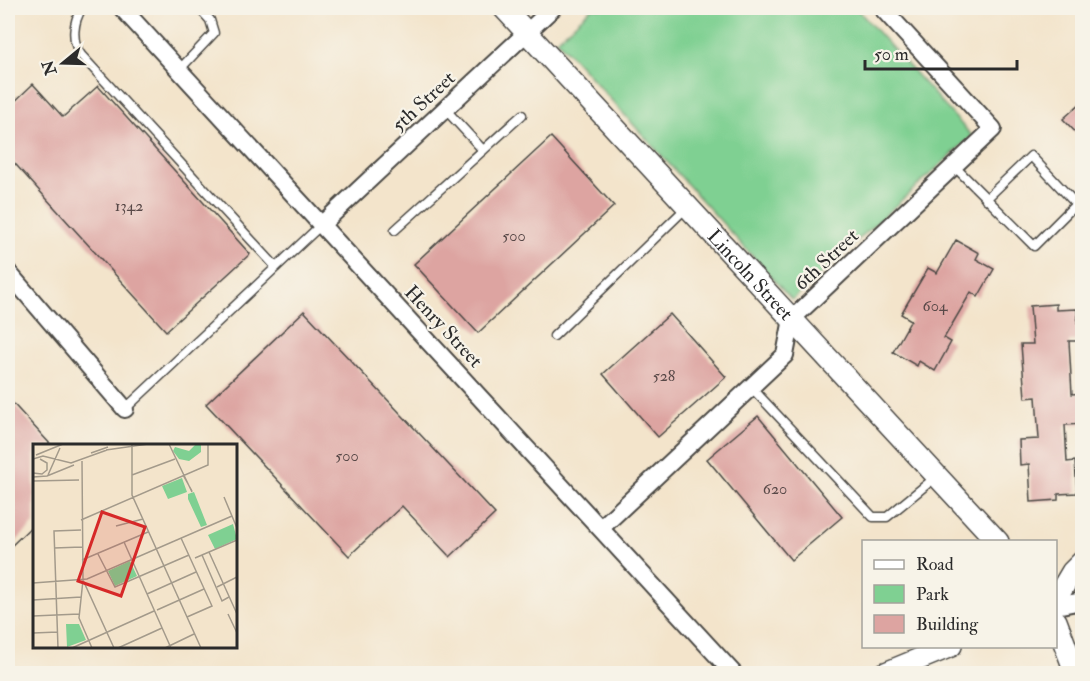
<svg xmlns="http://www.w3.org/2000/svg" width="1090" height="681" font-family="'IM FELL Double Pica',serif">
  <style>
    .green { fill: #7fd092; stroke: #557e5e; stroke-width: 1.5 }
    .building { fill: #dda4a1 }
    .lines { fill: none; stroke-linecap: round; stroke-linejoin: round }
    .service-casing { stroke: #494743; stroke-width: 11 }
    .minor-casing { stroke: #494743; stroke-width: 20 }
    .tertiary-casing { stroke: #494743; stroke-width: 24 }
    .service { stroke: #fff; stroke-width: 8 }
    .minor { stroke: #fff; stroke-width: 16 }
    .tertiary { stroke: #fff; stroke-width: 21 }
    .labels { text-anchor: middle; stroke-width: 4.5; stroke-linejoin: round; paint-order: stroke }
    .number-label { font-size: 16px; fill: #584948 }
    .street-label { font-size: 20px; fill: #2b2b2b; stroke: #f7f3e8 }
    .inset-road { fill: none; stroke: #a39a8b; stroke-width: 1.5 }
    .view { fill: #d62828; fill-opacity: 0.15; stroke: #d62828; stroke-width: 3 }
    .inset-edge { fill: none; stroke: #2b2b2b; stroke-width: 3 }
  </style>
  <rect width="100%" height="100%" fill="#f7f3e8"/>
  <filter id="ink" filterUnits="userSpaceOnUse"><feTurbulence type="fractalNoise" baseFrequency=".0167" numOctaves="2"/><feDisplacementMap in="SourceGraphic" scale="12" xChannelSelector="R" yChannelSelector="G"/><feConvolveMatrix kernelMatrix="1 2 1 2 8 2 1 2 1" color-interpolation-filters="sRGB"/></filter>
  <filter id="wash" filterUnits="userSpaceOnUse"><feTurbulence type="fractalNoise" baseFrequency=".008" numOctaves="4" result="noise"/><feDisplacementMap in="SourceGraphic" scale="24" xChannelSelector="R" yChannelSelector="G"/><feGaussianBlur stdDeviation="1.35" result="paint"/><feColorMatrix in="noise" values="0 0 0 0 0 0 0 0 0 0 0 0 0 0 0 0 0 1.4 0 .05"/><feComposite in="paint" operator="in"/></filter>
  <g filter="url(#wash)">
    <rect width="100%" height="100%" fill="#f3e4cb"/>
    <polygon class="green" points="592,8 856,8 972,136 792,300 557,40"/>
    <g id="blocks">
      <g class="building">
        <polygon points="33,84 63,117 98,86 250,254 166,331 8,156 8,108"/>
        <polygon points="1083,101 1083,140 1063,119"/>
        <polygon points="551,137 614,206 478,333 414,264"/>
        <polygon points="956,240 979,253 976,259 994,269 978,297 971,292 944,338 951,342 935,371 919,361 917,366 893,352 911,320 901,314 928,268 937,273"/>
        <polygon points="1056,304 1056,310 1077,309 1079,341 1069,341 1072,394 1083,393 1083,424 1065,425 1067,462 1075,461 1077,493 1058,494 1058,500 1031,502 1029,464 1020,465 1019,440 1039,439 1036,397 1025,398 1021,344 1033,344 1030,306"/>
        <polygon points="304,311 495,514 450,557 402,506 349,556 206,404"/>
        <polygon points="670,314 726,377 658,437 603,374"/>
        <polygon points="8,398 52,446 34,446 34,524 8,549"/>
        <polygon points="758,416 842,517 791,560 707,459"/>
      </g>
    </g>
  </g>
  <g filter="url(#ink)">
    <use href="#blocks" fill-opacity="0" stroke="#494743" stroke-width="1.5"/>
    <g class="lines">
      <defs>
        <g id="service">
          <path d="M82,8C73,22 71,41 81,55L276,267"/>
          <polyline points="179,70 214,33 210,20 199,8"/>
          <polyline points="445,109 483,150"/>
          <polyline points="954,166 1034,246 1076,204 1031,156 986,199"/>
          <polyline points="395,230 522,115"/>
          <polyline points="554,336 688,206"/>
          <polyline points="751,387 873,517 887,517 937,476"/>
          <polyline points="125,409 321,225"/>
        </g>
        <g id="minor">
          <polyline points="122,8 734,674"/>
          <polyline points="321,225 553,8"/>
          <polyline points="8,272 125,409"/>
          <polyline points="601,528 785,355 792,319 993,129 882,8"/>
          <polyline points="1056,606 1082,601"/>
        </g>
        <g id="tertiary">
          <path id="s1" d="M504,8L998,542"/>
          <polyline points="1056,599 1072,572 1082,562"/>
          <polyline points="1056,621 1076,674"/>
          <polyline points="883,674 951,646"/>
        </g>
      </defs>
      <use href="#service" class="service-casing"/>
      <use href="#minor" class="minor-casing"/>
      <use href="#tertiary" class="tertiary-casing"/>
      <use href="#service" class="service"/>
      <use href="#minor" class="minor"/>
      <use href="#tertiary" class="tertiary"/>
    </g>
  </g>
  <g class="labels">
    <g class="number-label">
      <text x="129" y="211">1342</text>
      <text x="514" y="241">500</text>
      <text x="935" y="311">604</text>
      <text x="664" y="381">528</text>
      <text x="347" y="461">500</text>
      <text x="775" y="494">620</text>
    </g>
    <g class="street-label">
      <text transform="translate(423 101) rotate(-43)" y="7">5th Street</text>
      <text transform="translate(826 259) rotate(-43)" y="7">6th Street</text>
      <text dy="7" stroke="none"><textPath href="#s1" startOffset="363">Lincoln Street</textPath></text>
      <text transform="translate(444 326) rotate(47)" y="7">Henry Street</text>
    </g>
  </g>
  <g transform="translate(33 444)">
    <rect width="204" height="204" fill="#f3e4cb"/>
    <path d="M163,0H168V8L156,17L146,15L140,7L142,3L156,7ZM149,34L154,48L135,55L129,42ZM161,48L174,81L168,83L155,55V50ZM200,80L204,95L182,105L175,91ZM97,117L104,132L82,142L75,127ZM33,180H46L53,196L34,203Z" fill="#7fd092"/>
    <path class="inset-road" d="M99,0V51L168,204M136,0L159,48M73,6L115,0M58,9L75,3M3,11L30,0M0,15L10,12L38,19L74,6M49,17L50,136L81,204M0,29L9,30L14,26V19L7,15M15,31L27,4M99,31L142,15M150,31L159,47M0,33L14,32L41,21M0,37L46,36M191,53L204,84M48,76L175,21V0M83,82L110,75M148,94L179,162L154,173M91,98L138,204M21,104L49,103M176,108L204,170M65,110L82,143L156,111M169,111L189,157L196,153M162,114L204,96M49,116L115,88M50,136L46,174L59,204M0,139L54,135L199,72M184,143L204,133M114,150L163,128M0,156L48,153M124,166L171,145M195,170L204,189M0,172L46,170M0,189L25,188M25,204L21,87L48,86M39,204L121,167M85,204L129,184M132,204L161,190"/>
    <path class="view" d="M69,68L112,83L88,152L45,137Z"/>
    <rect width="204" height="204" class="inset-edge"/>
  </g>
  <rect width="1090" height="681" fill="none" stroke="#f7f3e8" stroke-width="30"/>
  <rect x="862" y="540" width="195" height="108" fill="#f7f3e8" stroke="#a5a39c" stroke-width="1.5"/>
  <rect x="874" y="560" width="30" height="9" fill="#ffffff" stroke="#a5a39c" stroke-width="1.5"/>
  <text x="916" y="570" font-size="18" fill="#2b2b2b">Road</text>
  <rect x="874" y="585" width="30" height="18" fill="#7fd092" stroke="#a5a39c" stroke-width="1.5"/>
  <text x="916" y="600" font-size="18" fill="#2b2b2b">Park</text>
  <rect x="874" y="615" width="30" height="18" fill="#dda4a1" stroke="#a5a39c" stroke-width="1.5"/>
  <text x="916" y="630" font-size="18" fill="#2b2b2b">Building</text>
  <g transform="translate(63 63) rotate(251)" stroke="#f7f3e8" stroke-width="4.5" paint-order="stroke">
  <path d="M0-4.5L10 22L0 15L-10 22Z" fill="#2b2b2b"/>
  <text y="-9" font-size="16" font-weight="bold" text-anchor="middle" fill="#2b2b2b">N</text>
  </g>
  <path d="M865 60v9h152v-9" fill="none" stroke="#2b2b2b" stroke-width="3"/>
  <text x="874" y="60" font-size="18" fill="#2b2b2b" stroke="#f7f3e8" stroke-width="4.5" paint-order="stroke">50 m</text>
</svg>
